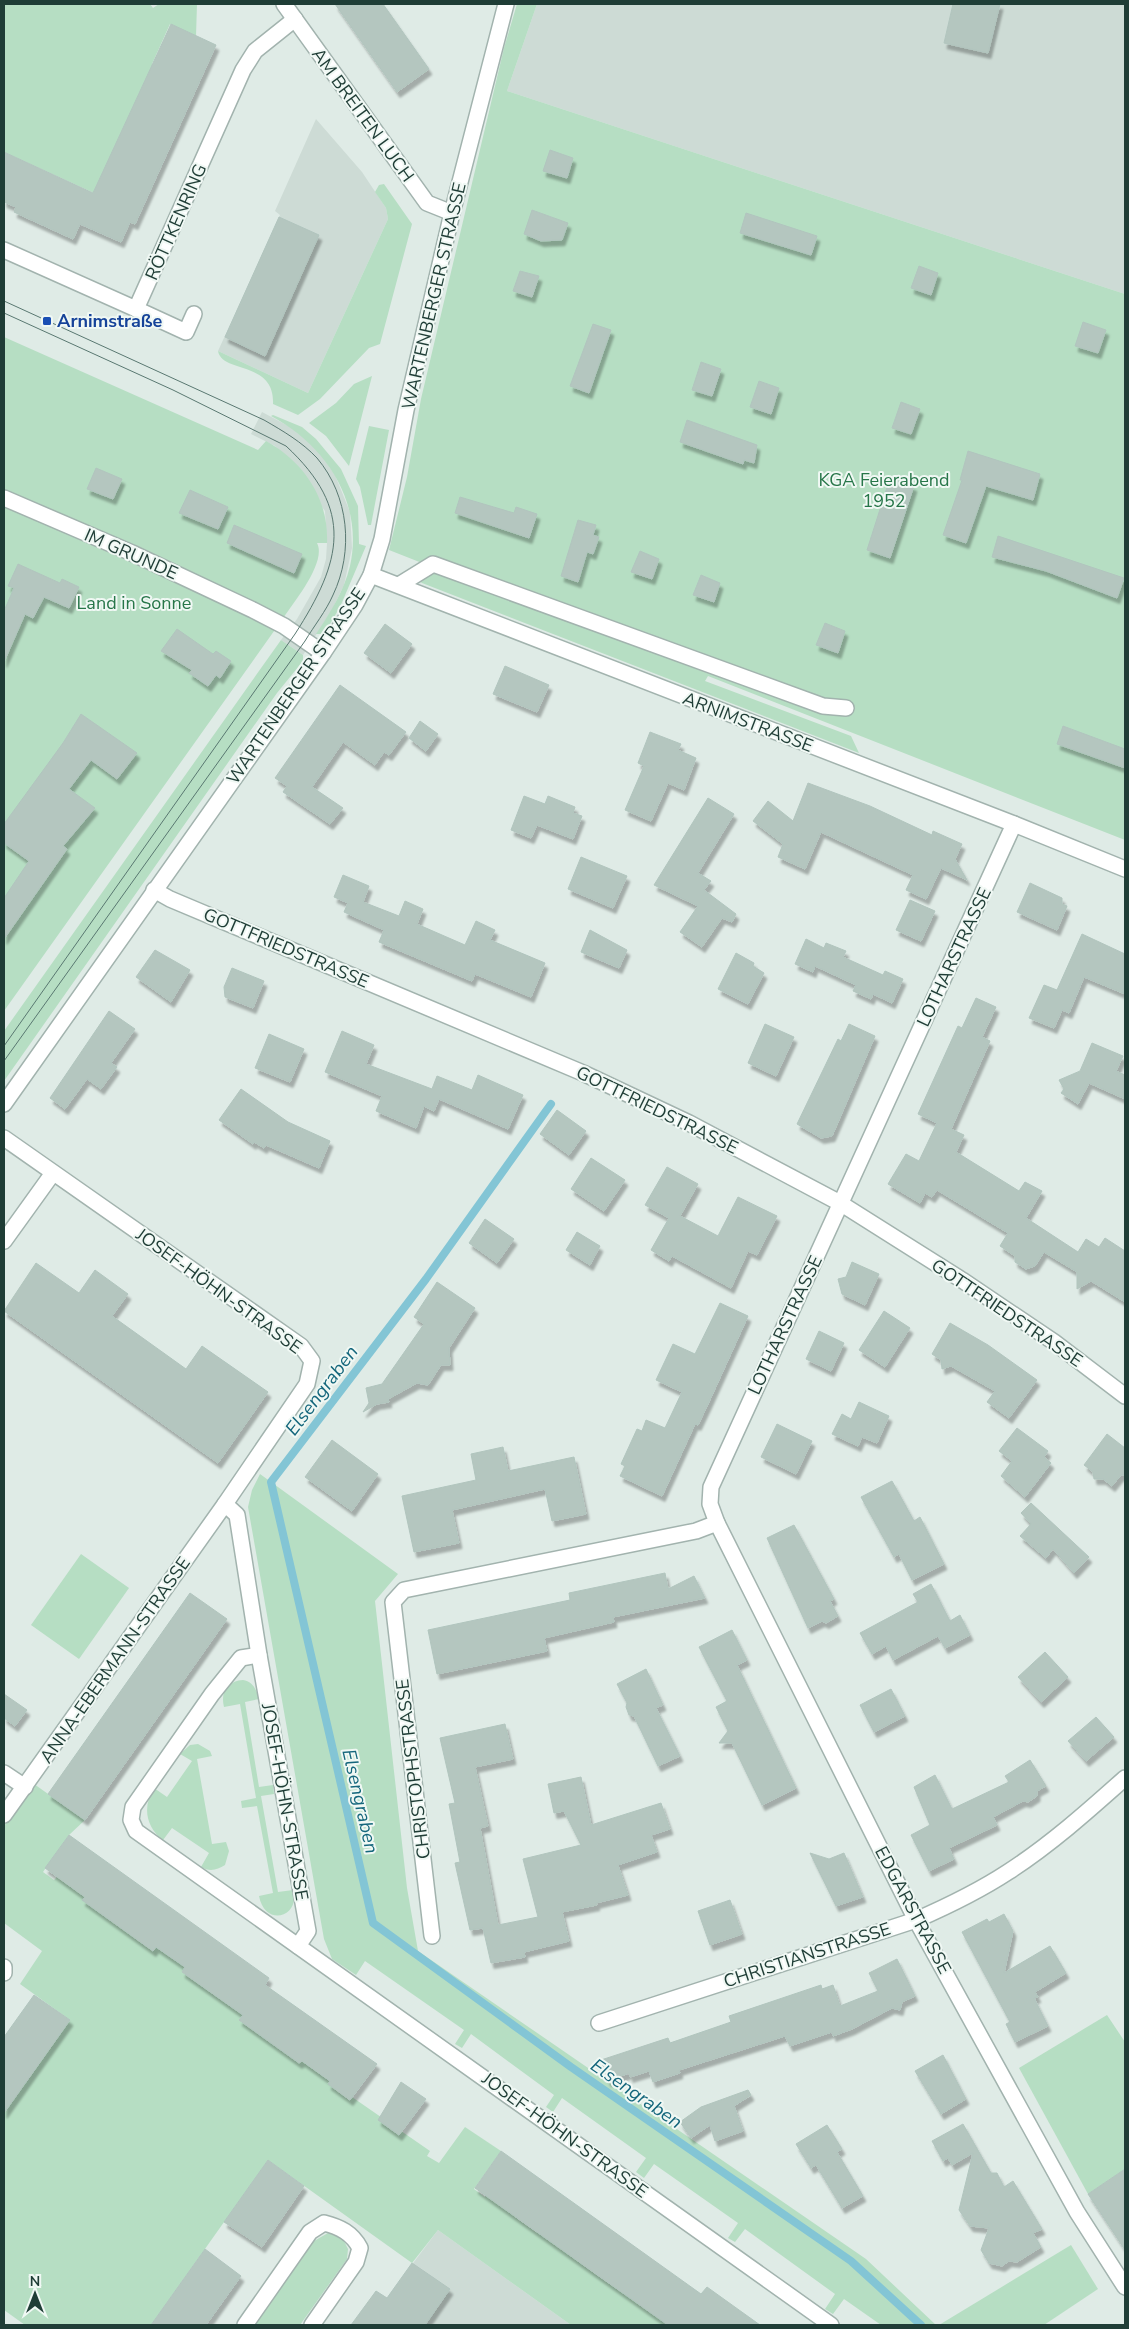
<svg xmlns="http://www.w3.org/2000/svg" width="1129" height="2329" font-family="'Nunito Sans',sans-serif">
  <style>
    .built { fill: #cddbd5 }
    .green { fill: #b6dec3 }
    .lines { fill: none; stroke-linecap: round; stroke-linejoin: round }
    .stream { stroke: #83c5d5; stroke-width: 8 }
    .building { fill: #b4c6bf; stroke: #b1c5be; filter: url(#shadow) }
    .minor-casing { stroke: #a2b3ae; stroke-width: 18 }
    .minor { stroke: #fff; stroke-width: 15 }
    .tram { stroke: #597871; stroke-width: 1 }
    .transit-dot { fill: #1a4fb4; stroke: #f0f8f4; stroke-width: 2 }
    .labels { text-anchor: middle; stroke-width: 4; stroke-linejoin: round; paint-order: stroke }
    .street-label { font-size: 18px; fill: #1f3d36; stroke: #f0f8f4 }
    .transit-label { font-size: 18px; font-weight: bold; fill: #164399; stroke: #f0f8f4; text-anchor: start }
    .park-label { font-size: 18px; fill: #277649; stroke: #f0f8f4 }
    .water-label { font-size: 19px; font-style: italic; fill: #15677c; stroke: #f0f8f4 }
  </style>
  <defs>
    <filter id="shadow"><feDropShadow dx="3" dy="5.5" stdDeviation="1" flood-color="#0004"/></filter>
  </defs>
  <rect width="100%" height="100%" fill="#dfebe6"/>
  <g class="built">
    <polygon points="537,4 1125,4 1125,294 507,91"/>
    <polygon points="316,119 362,172 386,208 388,219 308,393 218,351 280,215 275,211"/>
    <polygon points="262,412 292,428 317,449 335,475 350,512 352,548 344,585 332,610 303,655 281,640 297,619 321,577 326,559 327,543 325,511 275,446 251,434"/>
    <polygon points="438,2230 571,2325 352,2325 376,2291 387,2298"/>
  </g>
  <g class="green">
    <polygon points="4,4 150,4 153,8 159,4 197,4 196,36 170,24 152,64 156,66 94,193 4,152"/>
    <polygon points="517,4 537,4 507,91 1125,294 1125,840 708,676 705,681 851,736 859,753 422,583 419,581 428,572 455,576 389,550 407,477 421,399 504,48"/>
    <path d="M384,184L412,224L380,344L369,348L320,399L298,415L273,404C275,360 222,374 218,351L308,393L388,219L386,208L375,192L379,185Z"/>
    <path d="M4,337L258,450L266,441C304,462 329,499 327,543H317C327,562 294,602 284,617L4,1011Z"/>
    <polygon points="372,376 349,466 326,436 309,423 336,403 354,384"/>
    <path d="M273,415L302,427L316,439L341,469L358,506L359,544L366,546L340,607L324,634H316C330,613 344,591 350,566C364,503 326,445 271,416Z"/>
    <polygon points="369,426 389,430 371,525 368,525 360,487 356,479"/>
    <polygon points="281,640 303,655 303,661 277,693 4,1081 4,1031"/>
    <polygon points="260,1474 398,1574 375,1601 407,1888 418,1951 866,2259 936,2325 881,2325 844,2299 833,2314 825,2309 835,2294 745,2229 735,2242 728,2238 738,2223 654,2164 644,2178 636,2172 646,2158 562,2098 553,2112 546,2107 554,2095 471,2034 462,2048 455,2044 464,2030 365,1961 356,1975 332,1959 324,1939 248,1507 252,1490"/>
    <polygon points="81,1554 129,1588 79,1659 31,1625"/>
    <path d="M243,1680C253,1681 257,1691 259,1699L245,1702L259,1787L273,1785L274,1794L261,1796L278,1892L293,1890C301,1917 265,1928 259,1896L273,1893L257,1806L242,1808L241,1801L256,1798L240,1704L224,1707C220,1692 228,1681 243,1680Z"/>
    <path d="M198,1744L210,1751L212,1756L197,1759L212,1844L226,1842L229,1851L225,1865C217,1870 210,1872 201,1867L209,1853L172,1828L163,1840C146,1827 142,1807 154,1788L167,1797L192,1761L180,1754L190,1745Z"/>
    <path d="M34,1784L85,1820L69,1835L43,1872L54,1880L57,1877L85,1897L83,1900L153,1951L156,1947L185,1967L182,1972L243,2015L239,2020L250,2028L253,2026L299,2063L302,2061L330,2081L329,2084L349,2100L352,2097L430,2151L427,2156L439,2163L465,2127L501,2151L474,2189L485,2197L488,2193L517,2213L515,2217L536,2232L539,2229C578,2264 621,2294 667,2319L664,2323L668,2325H571L438,2230L412,2263L268,2160L151,2325H25L4,2310V2113L6,2110L4,2107L24,2079L27,2081L70,2020L20,1984L42,1951L4,1923V1826Z"/>
    <polygon points="1107,2015 1125,2042 1125,2169 1088,2194 1019,2068"/>
    <polygon points="328,2233 343,2239 348,2249 347,2259 300,2325 255,2325 314,2241"/>
    <polygon points="1071,2245 1098,2289 1044,2325 939,2325"/>
  </g>
  <g class="lines">
    <polyline class="stream" points="551,1104 426,1279 271,1482 373,1923 571,2067 851,2261 921,2325"/>
  </g>
  <g class="building">
    <polygon points="335,4 383,4 429,69 397,92"/>
    <polygon points="953,4 1000,4 988,53 944,43"/>
    <polygon points="171,24 216,45 135,224 130,222 121,242 80,224 73,239 14,212 16,207 4,202 4,152 93,193"/>
    <polygon points="550,150 573,158 567,178 543,171"/>
    <polygon points="532,210 568,223 562,240 541,241 524,234"/>
    <polygon points="746,213 817,236 811,255 740,233"/>
    <polygon points="279,217 319,235 265,356 225,337"/>
    <polygon points="919,266 938,273 931,295 911,288"/>
    <polygon points="520,271 539,276 532,297 513,291"/>
    <polygon points="1083,322 1106,330 1098,353 1075,346"/>
    <polygon points="593,324 611,330 589,393 570,386"/>
    <polygon points="701,362 721,369 712,396 692,390"/>
    <polygon points="759,381 779,388 771,414 750,407"/>
    <polygon points="901,402 920,409 911,434 892,428"/>
    <polygon points="687,420 757,445 754,463 744,460 743,464 680,442"/>
    <polygon points="968,451 1040,474 1033,500 986,486 966,543 943,535 962,480 960,480"/>
    <polygon points="96,468 122,479 113,499 87,489"/>
    <polygon points="890,478 914,486 890,558 867,550"/>
    <polygon points="190,490 228,507 218,529 179,513"/>
    <polygon points="460,497 514,513 516,507 537,514 529,538 455,513"/>
    <polygon points="578,520 596,525 593,535 599,537 593,554 587,552 578,582 561,576"/>
    <polygon points="234,525 302,554 294,573 227,543"/>
    <polygon points="998,536 1124,578 1117,598 1046,571 992,557"/>
    <polygon points="640,551 659,559 652,579 631,572"/>
    <polygon points="18,564 60,583 62,579 79,587 69,608 44,597 33,618 25,614 4,662 4,611 14,588 8,586"/>
    <polygon points="701,575 720,583 714,602 693,595"/>
    <polygon points="825,623 845,631 838,653 816,645"/>
    <polygon points="385,624 412,644 391,673 364,653"/>
    <polygon points="177,629 213,654 216,651 231,661 220,678 216,675 208,686 189,673 192,670 161,651"/>
    <polygon points="505,666 549,685 537,712 493,694"/>
    <polygon points="340,685 406,732 389,755 384,752 375,765 343,742 312,787 343,808 330,824 283,792 287,786 275,778"/>
    <polygon points="81,714 137,753 117,779 91,760 69,789 95,808 63,846 67,849 4,939 4,898 29,861 4,843 4,824 63,743"/>
    <polygon points="420,721 438,734 426,751 409,738"/>
    <polygon points="1063,726 1125,749 1125,768 1057,744"/>
    <polygon points="650,732 681,744 678,750 696,758 684,790 668,783 651,821 625,810 644,766 638,763"/>
    <polygon points="808,783 870,806 932,835 933,831 962,844 955,859 967,880 941,868 926,899 906,890 913,875 821,832 805,869 778,857 783,844 753,821 768,801 793,821"/>
    <polygon points="524,796 545,804 548,796 575,807 573,813 582,816 573,839 537,825 531,838 511,830"/>
    <polygon points="708,798 734,814 698,873 711,881 704,890 736,914 732,922 722,918 702,947 680,932 698,906 654,885"/>
    <polygon points="581,857 627,876 613,908 568,889"/>
    <polygon points="343,875 369,886 363,902 399,916 405,901 423,909 417,924 419,925 465,945 476,921 495,930 490,940 545,963 531,997 475,974 472,981 379,942 384,930 344,912 348,903 334,897"/>
    <polygon points="1030,883 1062,898 1062,904 1067,906 1057,930 1017,912"/>
    <polygon points="910,900 935,911 921,941 896,930"/>
    <polygon points="590,930 627,950 619,968 581,952"/>
    <polygon points="1082,934 1125,954 1125,994 1084,977 1069,1013 1062,1010 1054,1028 1029,1018 1044,985 1057,990"/>
    <polygon points="806,939 824,948 826,943 846,951 843,957 883,975 885,971 903,979 892,1003 873,994 871,999 853,991 856,985 815,966 813,972 795,964"/>
    <polygon points="155,950 190,970 171,1002 136,977"/>
    <polygon points="736,953 754,963 753,966 764,973 748,1004 718,989"/>
    <polygon points="232,968 264,981 253,1008 225,997 224,987"/>
    <polygon points="976,998 996,1007 982,1037 990,1041 951,1129 964,1135 956,1152 1019,1191 1025,1182 1042,1191 1026,1218 1078,1252 1086,1239 1099,1247 1105,1238 1125,1251 1125,1302 1091,1281 1077,1289 1077,1272 1044,1252 1035,1266 1026,1269 1015,1262 1015,1256 1000,1246 1008,1233 937,1190 932,1197 925,1193 920,1203 888,1184 906,1154 919,1161 937,1123 918,1114 958,1026 962,1028"/>
    <polygon points="109,1011 135,1029 111,1063 117,1067 101,1089 87,1079 65,1109 50,1098"/>
    <polygon points="765,1024 794,1037 776,1076 748,1063"/>
    <polygon points="849,1024 875,1036 832,1136 821,1138 797,1124 838,1039 841,1041"/>
    <polygon points="342,1031 374,1045 366,1064 432,1089 437,1076 472,1090 478,1075 523,1095 508,1129 439,1099 434,1111 424,1106 416,1128 376,1111 382,1096 325,1072"/>
    <polygon points="269,1034 304,1049 290,1082 255,1068"/>
    <polygon points="1092,1043 1123,1056 1116,1071 1125,1075 1125,1099 1089,1083 1078,1104 1061,1093 1064,1089 1059,1080 1080,1071"/>
    <polygon points="241,1089 288,1122 330,1141 319,1168 266,1145 264,1148 254,1142 253,1144 219,1120"/>
    <polygon points="557,1110 586,1131 569,1155 540,1134"/>
    <polygon points="591,1158 625,1180 604,1211 571,1189"/>
    <polygon points="667,1167 698,1184 680,1216 718,1236 738,1197 777,1216 757,1255 748,1251 731,1288 672,1256 669,1261 651,1250 669,1218 645,1205"/>
    <polygon points="485,1219 514,1239 497,1263 469,1243"/>
    <polygon points="577,1232 600,1246 590,1265 566,1250"/>
    <polygon points="852,1262 879,1274 865,1305 842,1294 838,1279 846,1277"/>
    <polygon points="36,1263 79,1293 95,1270 128,1294 112,1316 186,1369 202,1346 268,1392 218,1463 4,1311"/>
    <polygon points="437,1282 475,1308 449,1348 450,1365 441,1365 428,1385 417,1383 388,1399 389,1402 377,1404 363,1412 369,1403 366,1388 382,1384 424,1324 414,1317"/>
    <polygon points="720,1303 748,1316 708,1404 698,1425 695,1424 662,1496 620,1476 625,1466 621,1464 637,1429 642,1431 646,1420 665,1428 682,1392 656,1380 673,1344 695,1354"/>
    <polygon points="884,1311 910,1328 885,1367 859,1350"/>
    <polygon points="950,1323 988,1345 1037,1380 1009,1418 987,1402 995,1391 951,1366 942,1369 941,1360 932,1354"/>
    <polygon points="819,1331 844,1343 831,1371 806,1359"/>
    <polygon points="859,1402 889,1416 877,1443 862,1437 858,1446 832,1434 842,1414 851,1419"/>
    <polygon points="777,1424 812,1441 796,1474 761,1457"/>
    <polygon points="1017,1428 1048,1451 1044,1457 1051,1463 1025,1497 1001,1476 1012,1461 999,1451"/>
    <polygon points="1107,1434 1125,1448 1125,1475 1121,1475 1112,1486 1103,1479 1094,1479 1093,1472 1084,1465"/>
    <polygon points="332,1440 378,1474 352,1511 305,1477"/>
    <polygon points="503,1447 508,1471 574,1457 586,1514 552,1521 545,1489 452,1510 459,1543 414,1552 402,1496 476,1480 471,1454"/>
    <polygon points="892,1481 914,1521 920,1517 944,1564 912,1580 899,1554 894,1557 861,1497"/>
    <polygon points="1031,1503 1089,1557 1074,1573 1053,1549 1046,1558 1020,1536 1031,1524 1021,1513"/>
    <polygon points="794,1525 834,1599 830,1601 838,1616 826,1623 822,1621 808,1628 767,1538"/>
    <polygon points="665,1573 668,1589 694,1576 705,1598 613,1617 614,1622 544,1638 547,1651 437,1674 428,1630 570,1600 569,1593"/>
    <polygon points="931,1584 950,1621 960,1615 970,1635 945,1648 938,1636 893,1660 886,1646 872,1654 860,1633 918,1602 913,1594"/>
    <polygon points="190,1593 227,1619 85,1820 48,1794"/>
    <polygon points="732,1630 747,1660 737,1665 796,1788 762,1805 732,1743 719,1743 728,1731 716,1707 727,1701 699,1647"/>
    <polygon points="1045,1652 1068,1677 1041,1702 1018,1677"/>
    <polygon points="646,1669 663,1705 656,1708 680,1756 658,1766 634,1716 629,1715 626,1707 627,1703 617,1684"/>
    <polygon points="891,1689 905,1716 874,1732 860,1705"/>
    <polygon points="4,1694 27,1710 15,1726 4,1718"/>
    <polygon points="1096,1717 1114,1737 1086,1761 1068,1741"/>
    <polygon points="505,1724 513,1759 475,1767 488,1826 480,1828 498,1925 538,1917 523,1859 581,1845 564,1811 554,1813 548,1784 581,1777 591,1825 661,1803 670,1829 651,1835 657,1852 618,1865 628,1895 596,1903 597,1905 562,1912 569,1941 524,1952 525,1957 491,1963 483,1928 470,1930 455,1863 460,1862 449,1804 455,1803 440,1738"/>
    <polygon points="1030,1760 1046,1786 1037,1791 1037,1796 1028,1802 1023,1801 993,1817 997,1825 949,1848 954,1859 929,1871 911,1835 930,1825 914,1787 935,1775 952,1809 1009,1782 1005,1776"/>
    <polygon points="69,1835 269,1978 265,1985 377,2064 350,2100 328,2084 330,2081 302,2061 299,2063 239,2020 243,2015 182,1972 185,1967 156,1947 153,1951 82,1900 85,1897 45,1868"/>
    <polygon points="810,1853 829,1859 844,1853 863,1897 836,1906"/>
    <polygon points="730,1900 742,1934 710,1945 698,1911"/>
    <polygon points="1004,1914 1013,1931 1004,1973 1050,1946 1066,1973 1035,1992 1038,1997 1034,1998 1048,2026 1015,2042 1006,2024 1010,2022 962,1932 987,1919 989,1922"/>
    <polygon points="897,1959 915,1996 902,2002 900,2010 892,2008 852,2029 833,2036 832,2032 790,2046 785,2036 679,2070 680,2073 653,2082 649,2071 630,2077 629,2073 608,2081 601,2060 668,2038 670,2043 731,2022 729,2016 821,1985 822,1989 833,1985 840,2006 878,1991 869,1973"/>
    <polygon points="34,1995 70,2020 4,2113 4,2037"/>
    <polygon points="943,2055 966,2099 941,2114 915,2071"/>
    <polygon points="401,2082 426,2099 399,2135 378,2120"/>
    <polygon points="748,2090 751,2095 734,2106 743,2131 715,2141 710,2125 691,2138 680,2122 701,2107"/>
    <polygon points="963,2124 991,2173 997,2173 1004,2187 1013,2181 1042,2229 1033,2233 1041,2247 1017,2262 1009,2261 1002,2266 989,2263 981,2250 989,2228 970,2226 959,2210 973,2153 952,2165 948,2158 943,2161 932,2141"/>
    <polygon points="827,2125 842,2149 837,2152 863,2196 842,2208 816,2165 811,2168 796,2144"/>
    <polygon points="501,2151 701,2294 707,2287 760,2325 668,2325 475,2188"/>
    <polygon points="268,2160 304,2186 262,2247 224,2222"/>
    <polygon points="1125,2169 1125,2250 1088,2194"/>
    <polygon points="205,2249 241,2276 206,2325 151,2325"/>
    <polygon points="412,2263 450,2289 425,2325 351,2325 376,2291 387,2298"/>
  </g>
  <g class="lines">
    <defs>
      <g id="minor">
        <polyline points="284,4 427,203 452,213"/>
        <polyline points="4,250 136,309 243,70 255,51 295,19"/>
        <polyline points="136,309 186,332 194,314"/>
        <polyline points="4,498 132,553 253,610 284,626 323,653"/>
        <polyline points="371,575 1014,824 1125,869"/>
        <polyline points="399,585 433,564 823,706 846,708"/>
        <polyline points="1014,824 711,1487 710,1504 717,1523 916,1920 1077,2212 1125,2287"/>
        <polyline points="154,890 170,899 583,1073 689,1123 840,1203 962,1280 1054,1342 1125,1396"/>
        <polyline points="4,1104 323,653 355,605 371,575 382,539 406,410 452,213 506,4"/>
        <polyline points="4,1138 301,1346 312,1361 307,1384 225,1504 237,1515 259,1655 308,1931 298,1946"/>
        <polyline points="4,1241 53,1173"/>
        <polyline points="259,1655 241,1658 212,1694 133,1807 131,1820 136,1831 831,2325"/>
        <polyline points="4,1773 25,1787"/>
        <polyline points="4,1815 225,1504"/>
        <polyline points="432,1936 393,1602 404,1590 696,1531 717,1523"/>
        <polyline points="4,1967 4,1973"/>
        <path d="M599,2023L916,1920C948,1906 979,1891 1008,1872C1050,1845 1088,1811 1125,1778"/>
        <path d="M245,2325L310,2232L324,2223C340,2227 352,2233 360,2248L356,2262L312,2325"/>
      </g>
    </defs>
    <use href="#minor" class="minor-casing"/>
    <use href="#minor" class="minor"/>
    <g class="tram">
      <path d="M4,301L264,420C283,431 302,442 317,458C349,496 354,551 333,595C326,611 314,626 305,641L4,1061"/>
      <path d="M4,313L173,390L286,446C355,510 342,561 295,634L4,1046"/>
    </g>
  </g>
  <rect class="transit-dot" x="42" y="316" width="10" height="10" rx="2.5"/>
  <g class="labels">
    <g class="street-label">
      <text transform="translate(363 115) rotate(54)" y="6">AM BREITEN LUCH</text>
      <text transform="translate(176 222) rotate(-66)" y="6">RÖTTKENRING</text>
      <text transform="translate(434 296) rotate(-77)" y="6">WARTENBERGER STRASSE</text>
      <text transform="translate(131 554) rotate(24)" y="6">IM GRUNDE</text>
      <text transform="translate(296 686) rotate(-56)" y="6">WARTENBERGER STRASSE</text>
      <text transform="translate(748 722) rotate(21)" y="6">ARNIMSTRASSE</text>
      <text transform="translate(286 948) rotate(23)" y="6">GOTTFRIEDSTRASSE</text>
      <text transform="translate(954 957) rotate(-65)" y="6">LOTHARSTRASSE</text>
      <text transform="translate(657 1110) rotate(26)" y="6">GOTTFRIEDSTRASSE</text>
      <text transform="translate(219 1291) rotate(36)" y="6">JOSEF-HÖHN-STRASSE</text>
      <text transform="translate(1007 1313) rotate(34)" y="6">GOTTFRIEDSTRASSE</text>
      <text transform="translate(785 1325) rotate(-65)" y="6">LOTHARSTRASSE</text>
      <text transform="translate(115 1660) rotate(-55)" y="6">ANNA-EBERMANN-STRASSE</text>
      <text transform="translate(413 1769) rotate(-97)" y="6">CHRISTOPHSTRASSE</text>
      <text transform="translate(285 1802) rotate(80)" y="6">JOSEF-HÖHN-STRASSE</text>
      <text transform="translate(913 1910) rotate(62)" y="6">EDGARSTRASSE</text>
      <text transform="translate(807 1955) rotate(-18)" y="6">CHRISTIANSTRASSE</text>
      <text transform="translate(565 2135) rotate(36)" y="6">JOSEF-HÖHN-STRASSE</text>
    </g>
    <g class="transit-label">
      <text x="57" y="327">Arnimstraße</text>
    </g>
    <g class="park-label">
      <text x="884" y="486">KGA Feierabend<tspan x="884" dy="21">1952</tspan></text>
      <text x="134" y="609">Land in Sonne</text>
    </g>
    <g class="water-label">
      <text transform="translate(321 1390) rotate(-53)" y="7">Elsengraben</text>
      <text transform="translate(361 1801) rotate(77)" y="7">Elsengraben</text>
      <text transform="translate(637 2093) rotate(35)" y="7">Elsengraben</text>
    </g>
  </g>
  <rect width="1129" height="2329" fill="none" stroke="#1f3d36" stroke-width="10"/>
  <g transform="translate(35 2294)" stroke="#f0f8f4" stroke-width="4" paint-order="stroke">
  <path d="M0-4L9 19L0 12L-9 19Z" fill="#1f3d36"/>
  <text y="-8" font-size="14" font-weight="bold" text-anchor="middle" fill="#1f3d36">N</text>
  </g>
</svg>
